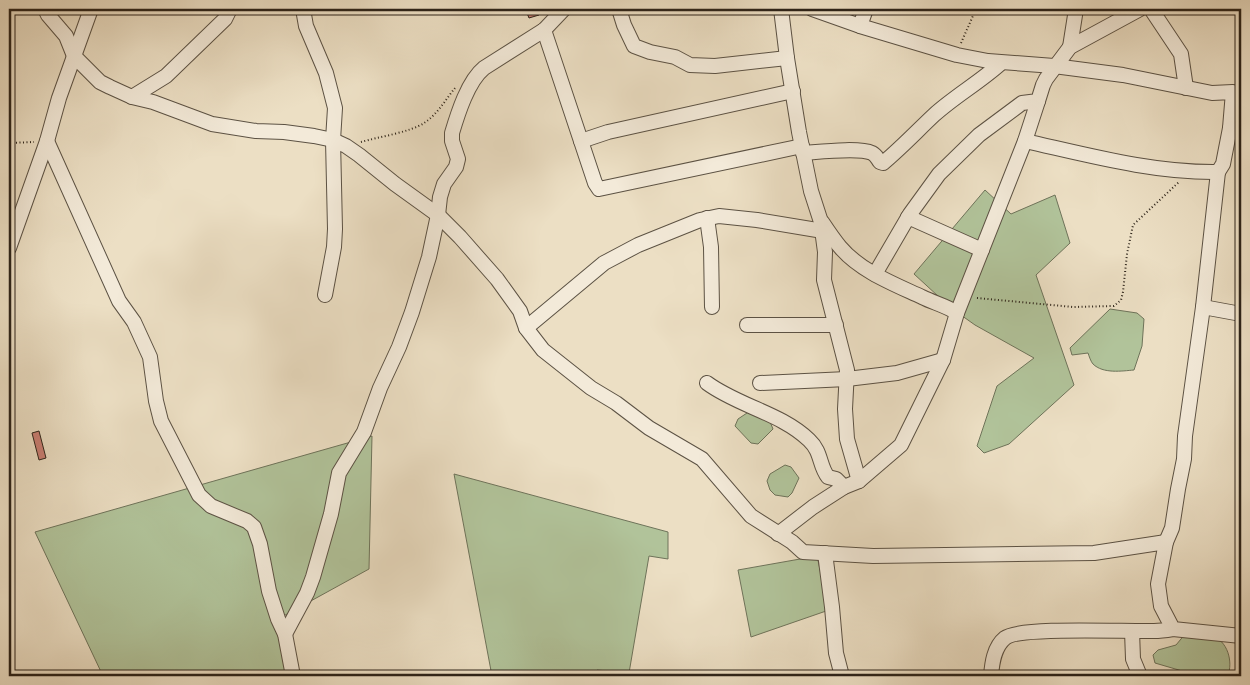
<svg xmlns="http://www.w3.org/2000/svg" width="1250" height="685" font-family="'Libre Bodoni',serif">
  <style>
    .green { fill: #b1c39a; stroke: #6e735a }
    .building { fill: #cb7f74; stroke: #2c2319 }
    .lines { fill: none; stroke-linecap: round; stroke-linejoin: round }
    .minor-casing { stroke: #5c5244; stroke-width: 16 }
    .path { stroke: #2c2319; stroke-width: 2; stroke-dasharray: 1 2.5; stroke-linecap: butt }
    .minor { stroke: #f3ead9; stroke-width: 14 }
  </style>
  <rect width="100%" height="100%" fill="#ecdfc4"/>
  <filter id="stains"><feTurbulence type="fractalNoise" baseFrequency=".004" numOctaves="4"/><feColorMatrix values="0 0 0 0 .2 0 0 0 0 .09 0 0 0 0 .02 0 0 0 .5 -.17"/></filter>
  <radialGradient id="worn" r=".72"><stop offset=".6" stop-color="#630" stop-opacity="0"/><stop offset="1" stop-color="#630" stop-opacity=".3"/></radialGradient>
  <g class="green">
    <polygon points="985,190 1011,214 1055,195 1070,243 1036,275 1074,385 1009,444 984,453 977,446 997,386 1034,358 975,325 951,308 914,274"/>
    <path d="M1110,309L1137,313L1144,319L1142,346L1134,370C1122,371 1103,374 1093,364C1091,362 1089,356 1088,353L1072,355L1070,348Z"/>
    <polygon points="753,409 768,417 773,429 758,444 751,443 735,426 738,419"/>
    <polygon points="372,436 369,569 278,619 293,676 103,676 35,532"/>
    <polygon points="785,465 791,467 799,478 792,493 788,497 775,495 770,490 767,481 770,474"/>
    <polygon points="454,474 668,532 668,559 649,556 629,673 597,670 597,676 492,676"/>
    <polygon points="817,556 829,610 751,637 738,570"/>
    <path d="M1186,633C1194,634 1204,633 1211,635C1228,641 1233,661 1228,676H1191L1189,673L1155,663L1153,655L1158,650L1176,645Z"/>
  </g>
  <g class="building">
    <polygon points="538,9 539,15 529,18 527,13"/>
    <polygon points="39,431 46,458 39,460 32,433"/>
  </g>
  <g class="lines">
    <defs>
      <g id="minor">
        <polyline points="45,9 48,15 66,36 74,56 100,82 110,87 132,97 153,102 212,124 256,131 284,132 314,136 333,140 346,146 359,155 395,184 438,215 460,237 497,279 520,311 526,328 543,350 591,388 616,403 649,428 702,459 751,516 792,542 803,552 873,556 1094,553 1166,542 1158,584 1161,606 1173,629 1241,636"/>
        <polyline points="303,9 306,26 326,73 335,108 333,140 335,229 334,247 325,295"/>
        <polyline points="619,9 624,25 634,46 650,52 675,57 690,65 715,66 787,58"/>
        <polyline points="781,9 787,58 799,132 811,191 821,222 825,252 824,280 847,370 845,409 847,439 859,481"/>
        <polyline points="812,9 860,26 957,55 988,61 1054,66 1123,75 1212,93 1233,92 1230,128 1241,132"/>
        <polyline points="1151,9 1181,54 1186,88"/>
        <polyline points="860,26 866,9"/>
        <polyline points="544,30 595,183 599,189 802,146"/>
        <polyline points="1070,47 1076,9"/>
        <polyline points="132,97 166,76 225,19 230,9"/>
        <polyline points="47,141 119,301 134,322 150,357 156,401 161,421 199,495 211,506 247,521 254,527 260,544 269,591 278,619 285,634 293,676"/>
        <polyline points="581,141 608,132 793,91"/>
        <path d="M1025,141C1088,155 1153,173 1218,172L1223,164L1230,128"/>
        <path d="M803,153C818,152 859,147 872,153C876,155 877,158 880,162L883,163C901,148 917,131 934,115C955,96 980,82 1001,63"/>
        <polyline points="908,217 982,250"/>
        <polyline points="707,218 711,247 712,307"/>
        <path d="M822,222C828,231 834,240 840,247C860,271 894,284 922,297C934,303 947,306 957,313"/>
        <polyline points="9,248 47,141 59,98 91,9"/>
        <polyline points="875,274 910,214 939,174 979,135 1022,103 1038,101 1043,85 1046,79 1070,47 1140,9"/>
        <polyline points="1203,307 1241,314"/>
        <polyline points="747,325 836,325"/>
        <polyline points="526,328 604,263 638,245 700,220 719,216 757,220 823,231"/>
        <path d="M707,383C738,406 781,413 809,440C822,452 819,466 828,477L836,479L844,487"/>
        <polyline points="760,383 847,379 897,373 943,360"/>
        <polyline points="778,534 813,507 844,487 859,481 901,445 943,360 957,313 1025,141 1038,101"/>
        <polyline points="1166,542 1172,528 1178,489 1184,459 1185,436 1203,307 1218,172"/>
        <polyline points="825,553 832,607 836,653 842,676"/>
        <polyline points="1132,631 1133,659 1140,676"/>
        <path d="M285,634L307,593L313,577L331,514L339,473L364,432L380,388L399,347L412,312L429,257L438,215L440,197L444,184L456,167L458,159L452,141V133C458,113 468,81 484,68L544,30L564,9"/>
        <path d="M991,676C992,663 994,647 1005,638C1020,626 1128,632 1154,631C1160,631 1167,630 1173,629"/>
      </g>
    </defs>
    <use href="#minor" class="minor-casing"/>
    <g class="path">
      <polyline points="961,43 976,9"/>
      <path d="M361,142C378,137 411,132 424,123C437,115 446,99 455,88"/>
      <polyline points="9,143 34,142"/>
      <polyline points="977,298 1073,307 1114,306 1121,300 1123,292 1127,254 1133,225 1179,182"/>
    </g>
    <use href="#minor" class="minor"/>
  </g>
  <rect width="1250" height="685" fill="none" stroke="#ecdfc4" stroke-width="30"/>
  <rect x="10" y="10" width="1230" height="665" fill="none" stroke="#2c2319" stroke-width="2.5"/>
  <rect x="15" y="15" width="1220" height="655" fill="none" stroke="#2c2319"/>
  <rect width="100%" height="100%" filter="url(#stains)"/>
  <rect width="100%" height="100%" fill="url(#worn)"/>
</svg>
